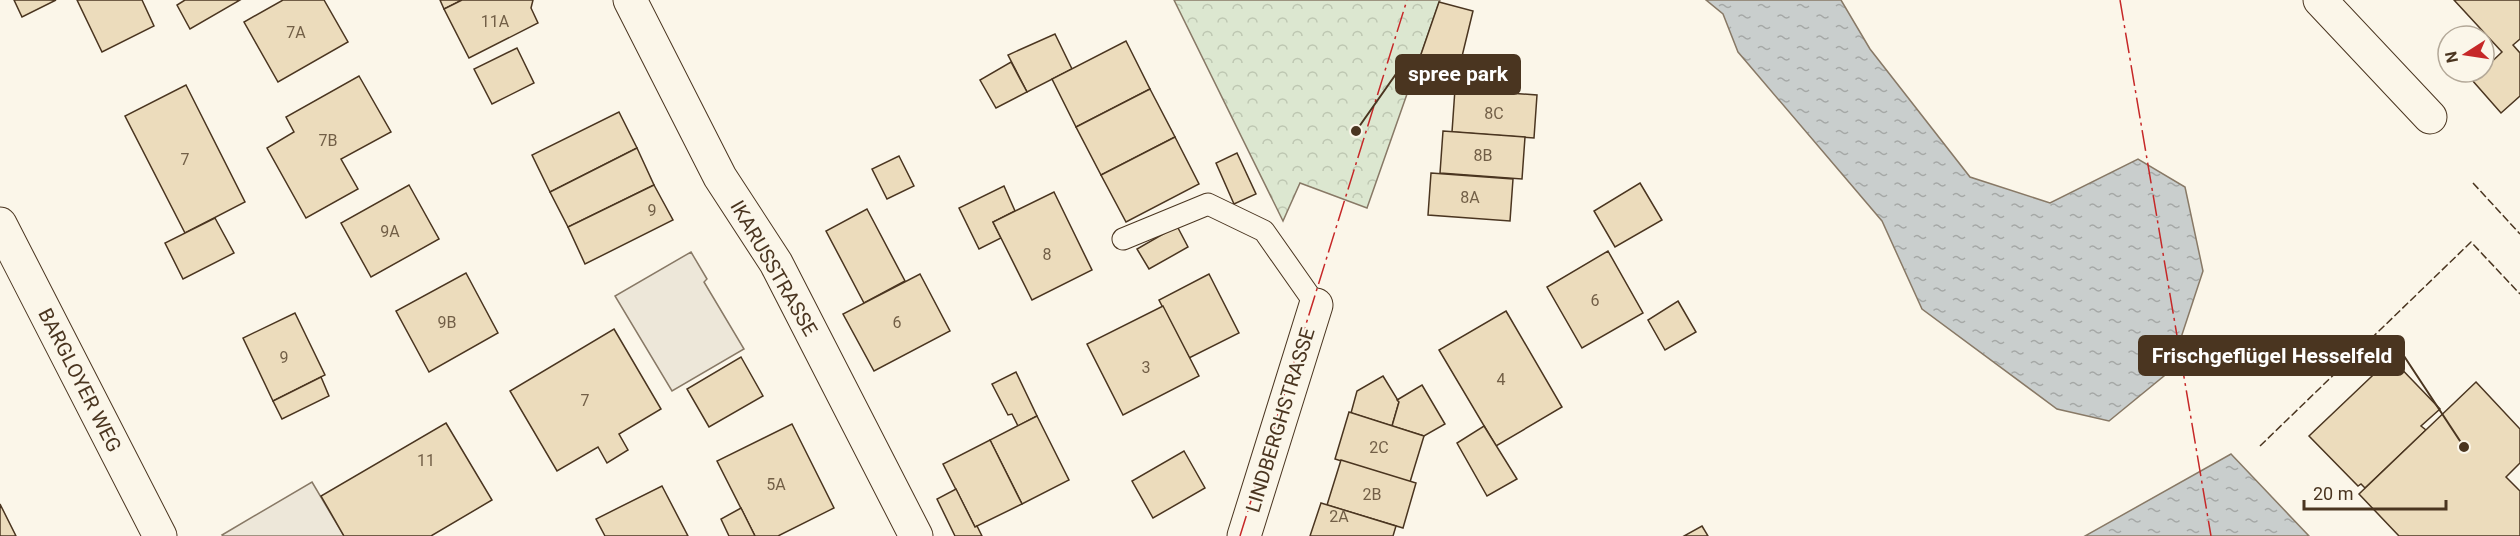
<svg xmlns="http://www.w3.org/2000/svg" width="2520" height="536" font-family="Roboto,sans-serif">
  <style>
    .forest { fill: url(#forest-crowns); stroke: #887966; stroke-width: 1.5 }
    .parking { fill: #ede7d9; stroke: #887966; stroke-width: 1.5 }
    .water { fill: url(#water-ripples); stroke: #887966; stroke-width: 1.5 }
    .building { fill: #ecdcbc; stroke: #4a3520; stroke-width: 1.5 }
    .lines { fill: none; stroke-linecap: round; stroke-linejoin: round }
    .service-casing { stroke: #4a3520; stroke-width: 23 }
    .minor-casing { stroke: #4a3520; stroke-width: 35 }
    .service { stroke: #fbf6e9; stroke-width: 21 }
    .minor { stroke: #fbf6e9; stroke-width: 33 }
    .fence { stroke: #4a3520; stroke-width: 1.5; stroke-dasharray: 8 3; stroke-linecap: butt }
    .power { stroke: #c62828; stroke-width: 1.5; stroke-dasharray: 21 4.5 3 4.5; stroke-linecap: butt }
    .labels { text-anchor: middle; stroke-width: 4.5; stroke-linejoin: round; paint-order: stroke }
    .number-label { font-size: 16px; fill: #725f47 }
    .street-label { font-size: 20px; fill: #4a3520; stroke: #fbf6e9 }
    .leader { fill: none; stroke: #4a3520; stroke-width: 2 }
    .callout-dot { fill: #4a3520; stroke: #fbf6e9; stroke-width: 2 }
    .callout { fill: #4a3520; stroke: #4a3520; stroke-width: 2 }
    .callout-label { font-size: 21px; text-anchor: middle; font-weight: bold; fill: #fff }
  </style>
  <defs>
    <pattern id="forest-crowns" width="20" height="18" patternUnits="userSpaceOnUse" patternTransform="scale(1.5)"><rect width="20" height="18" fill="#dce7d0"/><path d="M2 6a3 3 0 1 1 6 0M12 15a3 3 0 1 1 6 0" fill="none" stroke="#bec7b2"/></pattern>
    <pattern id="water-ripples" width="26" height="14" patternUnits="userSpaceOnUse" patternTransform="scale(1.5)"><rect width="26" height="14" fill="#c9cecd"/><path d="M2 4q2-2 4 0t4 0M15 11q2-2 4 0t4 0" fill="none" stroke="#a5a8a6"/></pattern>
  </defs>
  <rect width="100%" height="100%" fill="#fbf6e9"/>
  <polygon class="forest" points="1174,0 1440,0 1367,208 1300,183 1283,221"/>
  <g class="parking">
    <polygon points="691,252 707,279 704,282 744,349 672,391 615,296"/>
    <polygon points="312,482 344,536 223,536 222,535"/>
  </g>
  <g class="water">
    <polygon points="1706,0 1841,0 1870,49 1970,177 2050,203 2138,159 2185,187 2203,271 2170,371 2109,421 2057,409 1922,309 1882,221 1738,52 1723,14"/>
    <polygon points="2231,454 2309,536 2085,536"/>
  </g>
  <g class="building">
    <polygon points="14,0 56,0 22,17"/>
    <polygon points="77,0 142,0 154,26 102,52"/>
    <polygon points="185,0 240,0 190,29 177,5"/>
    <polygon points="283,0 324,0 348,42 278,82 244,22"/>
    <polygon points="440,0 462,0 444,9"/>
    <polygon points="462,0 533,0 531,8 538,23 469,58 444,9"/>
    <polygon points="2454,0 2520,0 2520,39 2513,45 2520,53 2520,96 2501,113 2472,80 2480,72 2484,72 2484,69 2502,52"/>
    <polygon points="1439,2 1473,11 1457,77 1418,63"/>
    <polygon points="1055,34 1072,69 1027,92 1008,55"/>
    <polygon points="1126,41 1150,89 1076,127 1052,79"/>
    <polygon points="517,48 534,83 492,104 474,69"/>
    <polygon points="1011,62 1027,92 996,108 980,80"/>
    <polygon points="359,76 391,132 341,159 358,189 306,218 267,148 294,132 286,117"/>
    <polygon points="186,85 245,202 185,233 125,116"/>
    <polygon points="1150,89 1175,137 1101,175 1076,127"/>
    <polygon points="1455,89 1537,95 1534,138 1452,132"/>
    <polygon points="619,112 637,148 550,192 532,155"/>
    <polygon points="1443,131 1525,137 1522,179 1440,173"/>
    <polygon points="1175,137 1199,184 1126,222 1101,175"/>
    <polygon points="637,148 654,185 568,227 550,192"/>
    <polygon points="1237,153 1256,194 1234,204 1216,163"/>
    <polygon points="899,156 914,186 887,199 872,169"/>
    <polygon points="1431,173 1513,179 1510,221 1428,215"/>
    <polygon points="1640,183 1662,220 1615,247 1594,211"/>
    <polygon points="409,185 439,239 371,277 341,223"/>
    <polygon points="654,185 673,220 585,264 568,227"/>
    <polygon points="1004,186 1015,211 993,222 1001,238 979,249 959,208"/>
    <polygon points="1054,192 1092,270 1032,300 993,222"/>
    <polygon points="867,209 905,281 864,303 826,231"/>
    <polygon points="215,218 234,253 183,279 165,243"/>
    <polygon points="1177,226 1188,247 1149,269 1137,249"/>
    <polygon points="1608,251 1643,313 1582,348 1547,287"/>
    <polygon points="466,273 498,333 429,372 396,311"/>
    <polygon points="920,274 950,331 874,371 843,314"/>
    <polygon points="1209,274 1239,333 1189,358 1159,300"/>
    <polygon points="1678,301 1696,332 1665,350 1648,320"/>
    <polygon points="1163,306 1199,376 1123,415 1087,344"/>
    <polygon points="1506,311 1562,407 1496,446 1439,350"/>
    <polygon points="295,313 325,375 273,401 243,338"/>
    <polygon points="614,329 661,409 619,434 628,450 607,463 598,447 557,471 510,391"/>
    <polygon points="741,357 763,396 709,427 687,389"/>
    <polygon points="2391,358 2440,409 2421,426 2426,430 2365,488 2361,484 2358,486 2309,436"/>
    <polygon points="1016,372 1037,416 1018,426 1012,414 1008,415 992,384"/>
    <polygon points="1383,376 1399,402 1392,426 1351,413 1357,391"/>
    <polygon points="321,377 329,396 282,419 273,401"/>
    <polygon points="2476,382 2520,429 2520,463 2506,477 2520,491 2520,536 2399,536 2359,494"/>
    <polygon points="1422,385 1445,424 1424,436 1392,426 1399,402 1397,400"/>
    <polygon points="1349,412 1424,436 1410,482 1335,459"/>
    <polygon points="1037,416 1069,480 1022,504 990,440"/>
    <polygon points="446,423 492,500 431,536 344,536 321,496"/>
    <polygon points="792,424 834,508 778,536 755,536 717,461"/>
    <polygon points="1484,426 1517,479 1487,496 1457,443"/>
    <polygon points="990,440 1022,504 975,527 943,464"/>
    <polygon points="1184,451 1205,488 1153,518 1132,481"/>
    <polygon points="1341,460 1416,483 1403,528 1327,505"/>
    <polygon points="662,486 688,536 605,536 596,519"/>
    <polygon points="956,489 975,527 977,526 982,536 955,536 937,499"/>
    <polygon points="1321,503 1396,526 1393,536 1310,536"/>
    <polygon points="0,504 16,536 0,536"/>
    <polygon points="741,508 755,536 729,536 721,519"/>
    <polygon points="1702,526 1708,536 1684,536"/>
  </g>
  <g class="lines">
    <defs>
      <polyline id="service" points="1123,239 1208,204 1264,231 1316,305"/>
      <g id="minor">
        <polyline points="630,0 720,177 776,263 916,536"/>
        <polyline points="2320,0 2430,117"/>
        <polyline points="0,224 160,536"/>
        <polyline points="1244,536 1316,305"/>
      </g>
    </defs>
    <use href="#service" class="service-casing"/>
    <use href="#minor" class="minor-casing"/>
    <use href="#service" class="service"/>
    <use href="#minor" class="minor"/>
    <g class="fence">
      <polyline points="2473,183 2520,234"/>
      <polyline points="2260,446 2471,242 2520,294"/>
    </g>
    <g class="power">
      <polyline points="2120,0 2211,536"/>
      <polyline points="1240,536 1407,0"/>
    </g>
  </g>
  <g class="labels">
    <g class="number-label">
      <text x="495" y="27">11A</text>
      <text x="296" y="38">7A</text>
      <text x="1494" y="119">8C</text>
      <text x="328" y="146">7B</text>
      <text x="1483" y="161">8B</text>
      <text x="185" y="165">7</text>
      <text x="1470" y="203">8A</text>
      <text x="652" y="216">9</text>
      <text x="390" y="237">9A</text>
      <text x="1047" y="260">8</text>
      <text x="1595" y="306">6</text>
      <text x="447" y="328">9B</text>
      <text x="897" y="328">6</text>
      <text x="284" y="363">9</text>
      <text x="1146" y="373">3</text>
      <text x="1501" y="385">4</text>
      <text x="585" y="406">7</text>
      <text x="1379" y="453">2C</text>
      <text x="426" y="466">11</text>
      <text x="776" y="490">5A</text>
      <text x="1372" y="500">2B</text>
      <text x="1339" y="522">2A</text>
    </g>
    <g class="street-label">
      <text transform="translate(774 268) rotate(60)" y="7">IKARUSSTRASSE</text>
      <text transform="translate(80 380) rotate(63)" y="7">BARGLOYER WEG</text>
      <text transform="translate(1280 420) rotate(-73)" y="7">LINDBERGHSTRASSE</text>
    </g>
  </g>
  <path class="leader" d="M1356 131L1396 74M2464 447L2404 356"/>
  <g class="callout-dot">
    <circle cx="1356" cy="131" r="6"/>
    <circle cx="2464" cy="447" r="6"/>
  </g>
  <g class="callout">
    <rect x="1396" y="55" width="124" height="39" rx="6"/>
    <rect x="2139" y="336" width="265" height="39" rx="6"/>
  </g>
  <g class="callout-label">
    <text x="1458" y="81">spree park</text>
    <text x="2272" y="363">Frischgeflügel Hesselfeld</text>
  </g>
  <g transform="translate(2466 54) rotate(258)"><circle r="28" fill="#fbf6e9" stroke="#b4a999" stroke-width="1.5"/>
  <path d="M0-4.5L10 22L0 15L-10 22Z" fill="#c62828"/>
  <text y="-9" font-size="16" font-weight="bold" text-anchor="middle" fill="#4a3520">N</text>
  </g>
  <path d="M2304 500v9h142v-9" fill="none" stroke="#4a3520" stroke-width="3"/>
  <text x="2313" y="500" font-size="18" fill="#4a3520" stroke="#fbf6e9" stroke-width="4.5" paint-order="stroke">20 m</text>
</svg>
